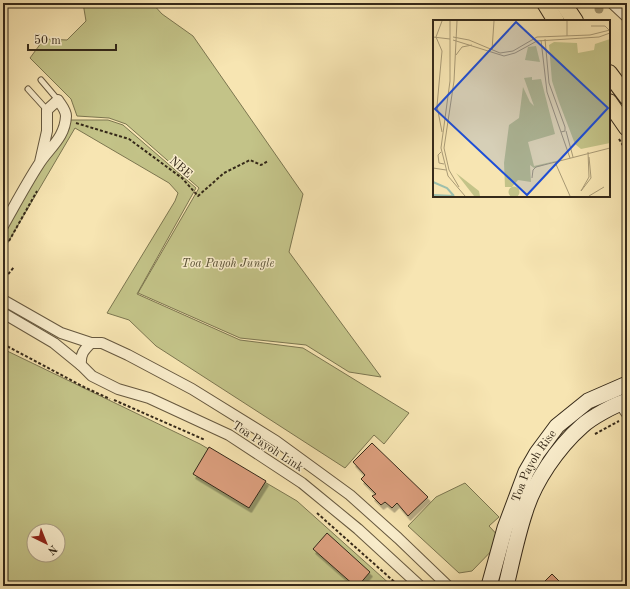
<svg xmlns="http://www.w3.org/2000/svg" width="630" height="589" font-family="'Old Standard TT',serif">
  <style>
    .green { fill: #c3c388; stroke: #7c7650; fill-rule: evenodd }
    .building { fill: #db9e7d; stroke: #352919; filter: url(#shadow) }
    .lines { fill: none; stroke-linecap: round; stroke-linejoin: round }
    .service-casing { stroke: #66583f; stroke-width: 7 }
    .minor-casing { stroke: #66583f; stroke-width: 12 }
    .secondary-casing { stroke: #352919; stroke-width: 17 }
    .primary-casing { stroke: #352919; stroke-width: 18 }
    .path { stroke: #352919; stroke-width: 2; stroke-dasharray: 3 2; stroke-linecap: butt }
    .service { stroke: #faeecd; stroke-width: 5 }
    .minor { stroke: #faeecd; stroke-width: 10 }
    .secondary { stroke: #faeecd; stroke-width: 15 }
    .primary { stroke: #f7e5b2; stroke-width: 16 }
    .tree { fill: #a0936d }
    .labels { text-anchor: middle; stroke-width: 3; stroke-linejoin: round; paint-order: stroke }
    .street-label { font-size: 12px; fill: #352919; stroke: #faeecd }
    .park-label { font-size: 12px; font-style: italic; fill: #585035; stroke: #faeecd }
    .inset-river { fill: none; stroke: #9dbfac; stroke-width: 2 }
    .inset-road { fill: none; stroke: #a99a75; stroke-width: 1 }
    .view { fill: #1d4ed8; fill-opacity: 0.15; stroke: #1d4ed8; stroke-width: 2 }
    .inset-edge { fill: none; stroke: #352919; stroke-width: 2 }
  </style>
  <defs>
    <filter id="shadow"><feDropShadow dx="2.5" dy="4.5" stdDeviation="0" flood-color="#0004"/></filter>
  </defs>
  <rect width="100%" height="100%" fill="#f7e5b2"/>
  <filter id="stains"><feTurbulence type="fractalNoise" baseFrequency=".005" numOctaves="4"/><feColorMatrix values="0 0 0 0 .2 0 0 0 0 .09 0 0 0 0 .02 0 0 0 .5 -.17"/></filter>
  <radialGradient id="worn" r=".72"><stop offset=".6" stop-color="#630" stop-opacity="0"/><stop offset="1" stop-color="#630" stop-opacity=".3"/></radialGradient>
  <g class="green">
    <polygon points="83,3 152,3 162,14 193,36 303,194 289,252 381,377 349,372 306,345 240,338 138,293 199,188 126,124 109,118 77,116 71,99 30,58 44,39 67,40 86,21"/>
    <polygon points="68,120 108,120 123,125 196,188 137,294 240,340 303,348 409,413 384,444 374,435 345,468 156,346 129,320 107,313 175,201 178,193 169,183 75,128 7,244 3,242 3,232"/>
    <path d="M3,349L200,444L297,501L392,586H3ZM34,531H58V555H34Z"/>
    <polygon points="465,483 499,517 489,526 502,540 472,571 459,573 408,526 436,497"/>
  </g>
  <g class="building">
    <polygon points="372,443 428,497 408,516 397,503 392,508 385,502 381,505 372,496 376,494 361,479 365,475 353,462"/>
    <polygon points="209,447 266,481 249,508 193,474"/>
    <polygon points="327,533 370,572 358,586 355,586 313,549"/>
    <polygon points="552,574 563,585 562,586 540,586"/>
  </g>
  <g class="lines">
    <defs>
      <g id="service">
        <polyline points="41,80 58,100"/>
        <polyline points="28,89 47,110"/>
        <polyline points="619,407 627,418"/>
      </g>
      <g id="minor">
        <polyline points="612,3 627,17"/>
        <path d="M3,226C15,205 26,184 39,164C49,148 65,138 66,116C66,110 61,105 58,100L47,110V131L40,162"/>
        <polyline points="3,300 61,333 91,343 102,343 128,355 192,389 276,441 350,495 398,538 448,586"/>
        <polyline points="3,313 54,343 81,365"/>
        <path d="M91,343C84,350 80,354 81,365L92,376L118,389L149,398L229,435L302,483L358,529L420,586"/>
      </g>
      <g id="secondary">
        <path id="s1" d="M489,586L505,528L526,472L537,453L557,426L588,401L627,384"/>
        <path d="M506,586C512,561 517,536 525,512C534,482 558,447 582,426C592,417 614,405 627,401"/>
      </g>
      <g id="primary">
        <polyline points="545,3 556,21"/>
        <polyline points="563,3 575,21"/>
        <polyline points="609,73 627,97"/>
        <polyline points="609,102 627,128"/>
      </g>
    </defs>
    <use href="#service" class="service-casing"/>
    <use href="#minor" class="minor-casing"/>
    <use href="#secondary" class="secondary-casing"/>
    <use href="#primary" class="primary-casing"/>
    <g class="path">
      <polyline points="76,123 129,139 182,178 198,196 224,173 250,160 261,165 268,161"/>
      <polyline points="619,139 627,152"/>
      <polyline points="9,241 37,191"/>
      <polyline points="5,278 14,267"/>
      <polyline points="3,344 84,387 110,399"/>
      <polyline points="114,400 205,440"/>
      <polyline points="595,434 619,421"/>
      <polyline points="317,513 399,586"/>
    </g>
    <use href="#service" class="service"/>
    <use href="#minor" class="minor"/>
    <use href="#secondary" class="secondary"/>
    <use href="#primary" class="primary"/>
  </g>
  <circle class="tree" cx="599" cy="9" r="4.5"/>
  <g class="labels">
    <g class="street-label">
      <text transform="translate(181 167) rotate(41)" y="4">NBE</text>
      <text transform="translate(268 446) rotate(33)" y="4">Toa Payoh Link</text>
      <text dy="4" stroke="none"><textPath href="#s1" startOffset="129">Toa Payoh Rise</textPath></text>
    </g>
    <g class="park-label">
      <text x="228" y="267">Toa Payoh Jungle</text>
    </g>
  </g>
  <g transform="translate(433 20)">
    <rect width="177" height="177" fill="#f7e5b2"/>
    <path d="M177,19V123L148,129L142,124L126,82L119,61L116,25L121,22L144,23L145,33L161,30L162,24ZM103,26L107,42L92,40L95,27ZM99,57V60L108,59L122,114L95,122L101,146L127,140L101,148L97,145L98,162L85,160L79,167H72L71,143L76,105L86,98L90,67L97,82L101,86L91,58ZM23,153L46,171L47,176H41ZM75.5 172a5.5 5.5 0 1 1 11 0a5.5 5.5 0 1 1-11 0Z" fill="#c3c388"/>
    <path class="inset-river" d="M0,162L14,168L21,176M0,175L21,176"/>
    <path class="inset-road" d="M9,1L3,17L9,31L4,86L9,112M17,1V61L8,128L15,156L32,176M24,1L21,61L11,128L16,150L26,167M134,1V16M158,6H172L176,10M0,17L17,19M20,17L36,20L67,33L80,31L104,17L157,15L177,10M112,19L116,63L132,107V111L128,112M20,20L71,36L82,33L104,21L166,17L177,13M108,20L114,72L137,138M59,30L61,1M23,35L29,27L39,25M133,111L140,137M8,132L5,135L6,143L11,144M155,132L156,157L148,171L158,158L156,137M122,142L137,176M0,148L13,150M99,158L100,150L103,147L177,128M156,176L171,167"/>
    <path class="view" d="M83,2L175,88L94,175L2,89Z"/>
    <rect width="177" height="177" class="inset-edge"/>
  </g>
  <rect width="630" height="589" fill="none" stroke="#f7e5b2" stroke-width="16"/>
  <rect x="4" y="4" width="622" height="581" fill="none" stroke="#352919" stroke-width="2"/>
  <rect x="8" y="8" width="614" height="573" fill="none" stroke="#352919"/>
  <g transform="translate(46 543) rotate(137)"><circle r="19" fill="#faeecd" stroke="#ab9f85"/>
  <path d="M0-3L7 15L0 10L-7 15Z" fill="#8f2418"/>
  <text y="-6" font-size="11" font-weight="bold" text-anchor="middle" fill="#352919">N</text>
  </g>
  <path d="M28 44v6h88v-6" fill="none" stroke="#352919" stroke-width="2"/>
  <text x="34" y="44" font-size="12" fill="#352919" stroke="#faeecd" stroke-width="3" paint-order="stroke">50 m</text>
  <rect width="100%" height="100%" filter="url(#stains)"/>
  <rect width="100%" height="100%" fill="url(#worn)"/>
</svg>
